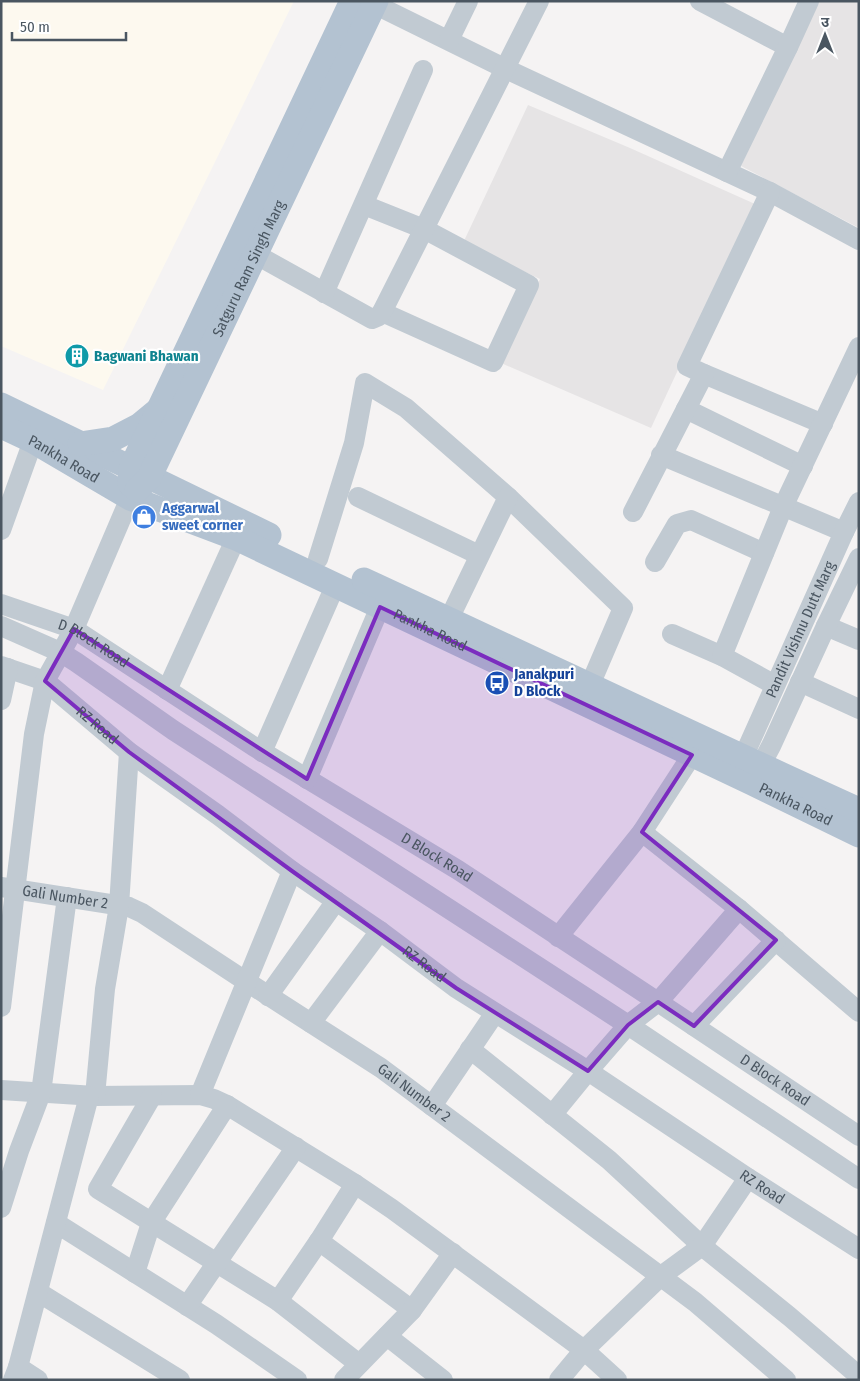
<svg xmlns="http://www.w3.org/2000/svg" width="860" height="1381" font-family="'Fira Sans Condensed','Noto Sans Devanagari',sans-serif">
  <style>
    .commercial { fill: #fdf9ef }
    .education { fill: #e6e4e5 }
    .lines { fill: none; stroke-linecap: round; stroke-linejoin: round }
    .minor { stroke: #c1cad2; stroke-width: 20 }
    .major { stroke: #b3c2d1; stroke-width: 25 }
    .marked { fill: #7b2cbf; fill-opacity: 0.2; stroke: #7b2cbf; stroke-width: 4; stroke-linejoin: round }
    .labels { text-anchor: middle; stroke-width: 4.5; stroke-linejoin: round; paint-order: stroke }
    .street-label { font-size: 15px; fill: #4a5661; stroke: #fff }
    .culture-label { font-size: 15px; font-weight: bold; fill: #0d838f; stroke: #fff; text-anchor: start }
    .shop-label { font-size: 15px; font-weight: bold; fill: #366cbe; stroke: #fff; text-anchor: start }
    .transit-label { font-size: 15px; font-weight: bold; fill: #164399; stroke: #fff; text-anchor: start }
  </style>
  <rect width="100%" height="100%" fill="#f5f3f3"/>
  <polygon class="commercial" points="1,1 294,1 103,390 1,346"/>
  <g class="education">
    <polygon points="818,1 859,1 859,228 741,166"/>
    <polygon points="528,105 630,148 755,204 651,428 501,363 540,279 463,243"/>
  </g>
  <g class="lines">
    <g class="minor">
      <polyline points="368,1 506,69 770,192 859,240"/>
      <polyline points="700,1 788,47"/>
      <polyline points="449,40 468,1"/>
      <polyline points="727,172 788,47 809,1"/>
      <polyline points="364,205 424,229 529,285 493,362 382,312"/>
      <polyline points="255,254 372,319 379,316 382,312 539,1"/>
      <polyline points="324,293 423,70"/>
      <polyline points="704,374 823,424"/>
      <polyline points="686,409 803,466"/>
      <polyline points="661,455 844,532"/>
      <polyline points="358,497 479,555"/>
      <polyline points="633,512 704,374 687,366 770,192"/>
      <polyline points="1,530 33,441"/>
      <polyline points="318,559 354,443 365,383 406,408 508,497 623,608 590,685"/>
      <polyline points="655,562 677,524 691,520 764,553"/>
      <path id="s1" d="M1,604L74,629L253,746L458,870L658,1002L859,1136"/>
      <polyline points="449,619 508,497"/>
      <polyline points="1,626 60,652 76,662 173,730 628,1025 859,1179"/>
      <polyline points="826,626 859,640"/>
      <polyline points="672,634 722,656 775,685"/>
      <polyline points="722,656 783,507 859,347"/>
      <path id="s2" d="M1,666L45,681L129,752L218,815L292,871L380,931L456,988L588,1071L748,1178L859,1249"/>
      <polyline points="800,682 859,709"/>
      <polyline points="167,690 236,538"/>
      <polyline points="1,700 8,668"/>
      <polyline points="262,752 335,586"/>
      <path id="s3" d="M737,771L844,532L859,502"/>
      <polyline points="754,778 771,746 826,626 859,558"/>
      <polyline points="307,779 380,607"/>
      <polyline points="642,832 739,909 859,1012"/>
      <path id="s4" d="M1,887L129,907L142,913L247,982L381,1068L695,1302L786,1380"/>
      <polyline points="558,937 642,832 692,755"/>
      <polyline points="268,996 336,901"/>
      <polyline points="1,1007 34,734 45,681 74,629 130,498"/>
      <polyline points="311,1023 380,931"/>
      <polyline points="694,1026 776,940"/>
      <polyline points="470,1049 609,1160 702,1246 790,1317 859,1376"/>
      <polyline points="1,1090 95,1096 200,1095 214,1099 227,1105 355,1184 392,1209 584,1350 617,1380"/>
      <polyline points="200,1095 292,871"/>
      <polyline points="95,1096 105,989 119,906 129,752"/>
      <polyline points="152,1096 98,1189 278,1301 359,1364"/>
      <polyline points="432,1106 495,1013"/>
      <polyline points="552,1115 588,1071 628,1025 658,1002 739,909"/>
      <polyline points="1,1208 19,1151 41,1093 67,897"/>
      <polyline points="56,1223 216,1324 297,1380"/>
      <polyline points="319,1241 412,1310"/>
      <polyline points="135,1273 151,1223 227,1105"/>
      <polyline points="38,1292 180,1380"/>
      <polyline points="278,1301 319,1241 355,1184"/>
      <polyline points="187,1306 296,1147"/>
      <polyline points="387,1336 443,1380"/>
      <polyline points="18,1367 38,1380"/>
      <polyline points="13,1380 18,1367 89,1096"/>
      <polyline points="344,1380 412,1310 453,1253"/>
      <polyline points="559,1380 584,1350 661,1276 702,1246 748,1178"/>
    </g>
    <g class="major">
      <polyline points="1,405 269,535"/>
      <path id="s5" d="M1,426L33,441L130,498L236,538L752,783L859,835"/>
      <polyline points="80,444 113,439 140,425 157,411"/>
      <polyline points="130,484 131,468 352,1"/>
      <path id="s6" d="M137,490L149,478L376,1"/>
      <path d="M364,580C529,656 693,735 859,810"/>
    </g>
  </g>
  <path class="marked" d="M380,607L692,755L642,832L776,940L694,1026L658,1002L628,1025L588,1071L456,988L292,871L129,752L45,681L74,629L307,779Z"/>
  <defs>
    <symbol id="building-disc" viewBox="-11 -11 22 22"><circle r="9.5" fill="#0f9aa8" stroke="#fff"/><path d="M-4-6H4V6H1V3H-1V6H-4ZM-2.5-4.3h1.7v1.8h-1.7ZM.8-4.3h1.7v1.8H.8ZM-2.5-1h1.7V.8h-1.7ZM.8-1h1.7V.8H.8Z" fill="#fff"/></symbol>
    <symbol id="shop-disc" viewBox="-11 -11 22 22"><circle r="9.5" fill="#3f7fe0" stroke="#fff"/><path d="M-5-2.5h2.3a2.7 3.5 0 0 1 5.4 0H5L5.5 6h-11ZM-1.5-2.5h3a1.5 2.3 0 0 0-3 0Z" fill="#fff"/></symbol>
    <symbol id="bus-disc" viewBox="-11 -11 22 22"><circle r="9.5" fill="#1a4fb4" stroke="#fff"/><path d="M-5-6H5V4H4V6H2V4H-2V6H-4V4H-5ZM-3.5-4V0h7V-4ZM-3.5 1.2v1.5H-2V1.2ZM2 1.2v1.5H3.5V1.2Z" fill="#fff"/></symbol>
  </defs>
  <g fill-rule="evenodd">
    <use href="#building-disc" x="63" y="342" width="28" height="28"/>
    <use href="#shop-disc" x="130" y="503" width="28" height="28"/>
    <use href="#bus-disc" x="483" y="669" width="28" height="28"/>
  </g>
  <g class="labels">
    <g class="street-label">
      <text dy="5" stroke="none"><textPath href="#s6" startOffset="249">Satguru Ram Singh Marg</textPath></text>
      <text dy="5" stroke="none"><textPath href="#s5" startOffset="71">Pankha Road</textPath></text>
      <text dy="5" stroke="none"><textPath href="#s3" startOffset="155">Pandit Vishnu Dutt Marg</textPath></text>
      <text dy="5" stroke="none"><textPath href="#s5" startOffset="476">Pankha Road</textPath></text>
      <text dy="5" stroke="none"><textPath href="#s1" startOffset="101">D Block Road</textPath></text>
      <text dy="5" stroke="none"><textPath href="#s2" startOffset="115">RZ Road</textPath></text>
      <text dy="5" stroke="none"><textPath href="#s5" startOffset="881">Pankha Road</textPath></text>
      <text dy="5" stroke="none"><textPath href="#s1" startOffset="506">D Block Road</textPath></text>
      <text dy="5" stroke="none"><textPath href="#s4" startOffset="65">Gali Number 2</textPath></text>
      <text dy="5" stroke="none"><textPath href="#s2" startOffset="520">RZ Road</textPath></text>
      <text dy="5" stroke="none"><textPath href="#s1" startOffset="911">D Block Road</textPath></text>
      <text dy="5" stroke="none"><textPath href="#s4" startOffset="470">Gali Number 2</textPath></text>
      <text dy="5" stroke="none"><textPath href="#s2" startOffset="925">RZ Road</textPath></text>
    </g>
    <g class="culture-label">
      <text x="94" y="361">Bagwani Bhawan</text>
    </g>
    <g class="shop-label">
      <text x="162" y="513">Aggarwal<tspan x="162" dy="17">sweet corner</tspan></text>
    </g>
    <g class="transit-label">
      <text x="514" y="679">Janakpuri<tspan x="514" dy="17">D Block</tspan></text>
    </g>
  </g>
  <rect width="860" height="1381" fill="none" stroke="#4a5661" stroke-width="5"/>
  <g transform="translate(825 35)" stroke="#ffffff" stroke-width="4" paint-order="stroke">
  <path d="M0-4L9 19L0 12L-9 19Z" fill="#4a5661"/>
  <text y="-8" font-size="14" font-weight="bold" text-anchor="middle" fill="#4a5661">उ</text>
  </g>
  <path d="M12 32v8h114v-8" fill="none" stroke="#4a5661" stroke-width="2.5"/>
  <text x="20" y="32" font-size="15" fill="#4a5661" stroke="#ffffff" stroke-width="4" paint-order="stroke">50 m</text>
</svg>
